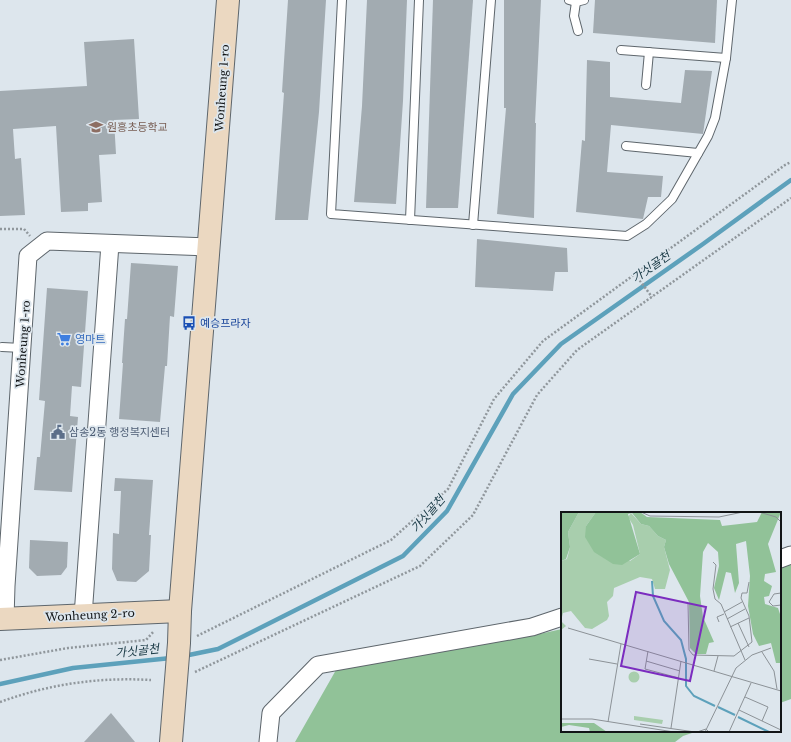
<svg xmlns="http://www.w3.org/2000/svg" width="791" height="742" font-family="'Libre Baskerville','Noto Sans KR',serif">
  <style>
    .forest { fill: #91c298 }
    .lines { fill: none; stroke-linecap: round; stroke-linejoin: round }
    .stream { stroke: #5da1bb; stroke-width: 4.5 }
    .building { fill: #a2abb1 }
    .lane-casing { stroke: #5e666c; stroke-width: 10 }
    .street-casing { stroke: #5e666c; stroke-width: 19 }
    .secondary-casing { stroke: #5e666c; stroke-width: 24 }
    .path { stroke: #90979c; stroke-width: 2.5; stroke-dasharray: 2 2; stroke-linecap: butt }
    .lane { stroke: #fff; stroke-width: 8 }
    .street { stroke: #fff; stroke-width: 17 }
    .secondary { stroke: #ebd8c1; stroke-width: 22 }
    .labels { text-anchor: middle; stroke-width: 3.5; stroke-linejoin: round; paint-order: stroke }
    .street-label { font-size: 11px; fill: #121517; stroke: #dde6ed }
    .education-label { font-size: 11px; fill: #785e54; stroke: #dde6ed; text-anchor: start }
    .transit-label { font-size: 11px; fill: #164399; stroke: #dde6ed; text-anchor: start }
    .shop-label { font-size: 11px; fill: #366cbe; stroke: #dde6ed; text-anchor: start }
    .service-label { font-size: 11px; fill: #4e5e75; stroke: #dde6ed; text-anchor: start }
    .water-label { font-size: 12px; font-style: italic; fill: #143541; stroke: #dde6ed }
    .inset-river { fill: none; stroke: #5da1bb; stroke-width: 2 }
    .inset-road { fill: none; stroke: #8c9297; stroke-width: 1 }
    .view { fill: #7b2cbf; fill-opacity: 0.15; stroke: #7b2cbf; stroke-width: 2 }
    .inset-edge { fill: none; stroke: #121517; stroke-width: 2 }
  </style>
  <rect width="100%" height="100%" fill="#dde6ed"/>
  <g class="forest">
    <polygon points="791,563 791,699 780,703 780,567"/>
    <polygon points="562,629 562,731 698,731 683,736 675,742 295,742 336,670 535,635"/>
  </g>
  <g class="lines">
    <g class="stream">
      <polyline points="184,656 218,649 403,556 447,511 513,394 561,344 703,244 791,180"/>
      <polyline points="0,684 73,668 171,658"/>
    </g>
  </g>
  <g class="building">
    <polygon points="288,0 326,0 319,112 308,220 275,220 284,93 282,92"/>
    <polygon points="367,0 407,0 403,101 396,204 354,202 362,106"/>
    <polygon points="433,0 473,0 458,208 426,208"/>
    <polygon points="504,0 541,0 535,123 536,123 534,218 497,214 506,108 504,108"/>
    <polygon points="595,0 717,0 715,43 593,33"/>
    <polygon points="134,39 139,119 114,120 116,154 99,155 102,202 88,203 88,211 61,212 56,126 13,129 15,159 21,158 25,215 0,216 0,91 87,86 84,42"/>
    <polygon points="587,60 610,62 610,97 681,103 685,70 712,71 703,134 611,125 607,172 663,176 661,197 648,197 643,219 576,212 582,140 585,141"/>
    <polygon points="477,239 567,248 568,272 555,272 553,291 475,287"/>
    <polygon points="131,263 178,266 174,317 170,316 167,366 165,366 160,422 119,419 123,363 122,363 125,319 127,319"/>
    <polygon points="47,288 88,291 81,387 72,386 70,416 78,417 72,492 34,490 37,457 40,457 45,401 39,400"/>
    <polygon points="115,478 153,480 149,535 151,535 149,571 136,582 117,581 112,569 113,533 119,534 121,491 114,491"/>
    <polygon points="30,540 68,542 67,567 61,575 37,576 29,568"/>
    <polygon points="111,713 135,742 84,742"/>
  </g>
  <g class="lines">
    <defs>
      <g id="lane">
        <polyline points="342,0 331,214 627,236 646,224 672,199 708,136 715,118 726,58 732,0"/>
        <polyline points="569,0 576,2 584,0"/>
        <polyline points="576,2 574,16 578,31"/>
        <polyline points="621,50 726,58"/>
        <polyline points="646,85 649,52"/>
        <polyline points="626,146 698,153"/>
        <polyline points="410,220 419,0"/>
        <polyline points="473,225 491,0"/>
        <polyline points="2,347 22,348"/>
      </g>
      <g id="street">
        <polyline points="780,559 791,555"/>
        <polyline points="83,616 110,244"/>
        <polyline points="5,619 6,586 28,256 47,241 209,247"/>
        <polyline points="268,742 271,713 318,665 532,627 562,617"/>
      </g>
      <g id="secondary">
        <polyline points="0,619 180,611"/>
        <polyline points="171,742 179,643 180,611 228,0"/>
      </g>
    </defs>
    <use href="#lane" class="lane-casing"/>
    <use href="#street" class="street-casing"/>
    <use href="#secondary" class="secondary-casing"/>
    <g class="path">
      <polyline points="0,229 24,229 30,236"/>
      <polyline points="635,274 652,297"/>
      <polyline points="197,636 391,540 448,489 494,399 543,341 785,165 791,162"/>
      <polyline points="0,660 68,648 146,640 154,631"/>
      <polyline points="195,672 420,566 473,515 537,395 577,350 791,198"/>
      <path d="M0,702C50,684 98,677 151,680"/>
    </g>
    <use href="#lane" class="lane"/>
    <use href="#street" class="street"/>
    <use href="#secondary" class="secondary"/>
  </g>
  <defs>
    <symbol id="school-bare" viewBox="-9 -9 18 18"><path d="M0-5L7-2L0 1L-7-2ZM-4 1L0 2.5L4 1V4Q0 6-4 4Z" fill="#8d6e63" stroke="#dde6ed" stroke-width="2.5" paint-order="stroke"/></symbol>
    <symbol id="bus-bare" viewBox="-9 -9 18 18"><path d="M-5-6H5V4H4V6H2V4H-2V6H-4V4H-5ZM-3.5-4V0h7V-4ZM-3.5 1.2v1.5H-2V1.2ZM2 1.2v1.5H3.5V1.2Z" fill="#1a4fb4" stroke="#dde6ed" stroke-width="2.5" paint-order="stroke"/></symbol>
    <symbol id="supermarket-bare" viewBox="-9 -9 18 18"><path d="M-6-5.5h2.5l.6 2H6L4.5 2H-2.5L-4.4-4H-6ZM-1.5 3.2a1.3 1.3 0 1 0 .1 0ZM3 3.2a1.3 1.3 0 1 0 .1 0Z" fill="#3f7fe0" stroke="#dde6ed" stroke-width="2.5" paint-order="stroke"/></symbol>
    <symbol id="civic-bare" viewBox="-9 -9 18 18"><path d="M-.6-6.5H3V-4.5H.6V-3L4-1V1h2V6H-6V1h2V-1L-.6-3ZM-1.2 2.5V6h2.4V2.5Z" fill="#5c6f8a" stroke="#dde6ed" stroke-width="2.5" paint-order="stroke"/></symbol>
  </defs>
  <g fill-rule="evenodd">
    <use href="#school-bare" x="86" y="117" width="20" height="20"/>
    <use href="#bus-bare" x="179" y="313" width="20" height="20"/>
    <use href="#supermarket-bare" x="54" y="329" width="20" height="20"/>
    <use href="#civic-bare" x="48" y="422" width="20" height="20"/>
  </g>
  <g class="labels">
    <g class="street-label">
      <text transform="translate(222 88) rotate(-86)" y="4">Wonheung 1-ro</text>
      <text transform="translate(23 344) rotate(-86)" y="4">Wonheung 1-ro</text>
      <text transform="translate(90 615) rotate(-3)" y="4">Wonheung 2-ro</text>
    </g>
    <g class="education-label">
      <text x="107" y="131">원흥초등학교</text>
    </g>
    <g class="transit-label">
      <text x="200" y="327">예승프라자</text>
    </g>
    <g class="shop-label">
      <text x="75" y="343">영마트</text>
    </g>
    <g class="service-label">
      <text x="69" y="436">삼송2동 행정복지센터</text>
    </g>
    <g class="water-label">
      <text transform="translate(651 267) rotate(-35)" y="4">가싯골천</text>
      <text transform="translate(428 514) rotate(-49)" y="4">가싯골천</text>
      <text transform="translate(137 651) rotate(-6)" y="4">가싯골천</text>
    </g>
  </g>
  <g transform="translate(561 512)">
    <rect width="220" height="220" fill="#dde6ed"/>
    <path d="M18,0H35L25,14L69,49L79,42L72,13L67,5L70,1L80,12L88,14L97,24L105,28L103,35L109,58L104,77H94L91,67L79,65L53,76L52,84L46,90L48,104L46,108L31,117L24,116L10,99L2,101L0,109L5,114L0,118V49L6,47L9,35L7,20ZM67.5 165a5.5 5.5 0 1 1 11 0a5.5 5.5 0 1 1-11 0ZM73,204L102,208L101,212L73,208Z" fill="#a8cead"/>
    <path d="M0,0H18L7,20L9,35L5,47L0,49ZM35,0H79L86,5L159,8L161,14L196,10L201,0H220L207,32L215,60L204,62L203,69L211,74L208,84L203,85L204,92L217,96L220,105V151H215L210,131L198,134L192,122L187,94L189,64L185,29L175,32L178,71L174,81L170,61L165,60L158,88L153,76L158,54L157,40L147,31L142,40L139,84L142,105L153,130L148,131L145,142H135L129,136L128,90L108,52L103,35L105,28L97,24L88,14L80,12L71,1L67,2L79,42L61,53L52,52L33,40L24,25L25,14ZM0,211H33L46,220H29L28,216L8,213L0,215Z" fill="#91c298"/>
    <path class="inset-river" d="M91,69L92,84L103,109L120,128L125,147V174L133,184L154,194M157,195L174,203M177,205L208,220"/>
    <path class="inset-road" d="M80,0L89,4L158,5L182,0M198,0L215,5L220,10M220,32V86M152,50L155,53L152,77L154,87L160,92L184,148M220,81L213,82L208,90L212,94L220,93M127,91L128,138L132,143L173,144L191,130L188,104L180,86L181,81H186L188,70M163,100L181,90M166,107L184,97M158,110L156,105L163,102M177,111L188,135M169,115L188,106M7,116L169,164M87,139L84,157L118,166M201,140L213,159L216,177M28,147L56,152M85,149L119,159M153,159L157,144M169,164L220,179M184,185L207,195L201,209M178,198L220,218M0,207H31L113,220M47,210L60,132M79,212L134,220M110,216L120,149M136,220L145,217L148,220M144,220L175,156L191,143L210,136M168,220L190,171"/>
    <path class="view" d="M75,80L145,95L129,169L60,154Z"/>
    <rect width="220" height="220" class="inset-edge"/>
  </g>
</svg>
